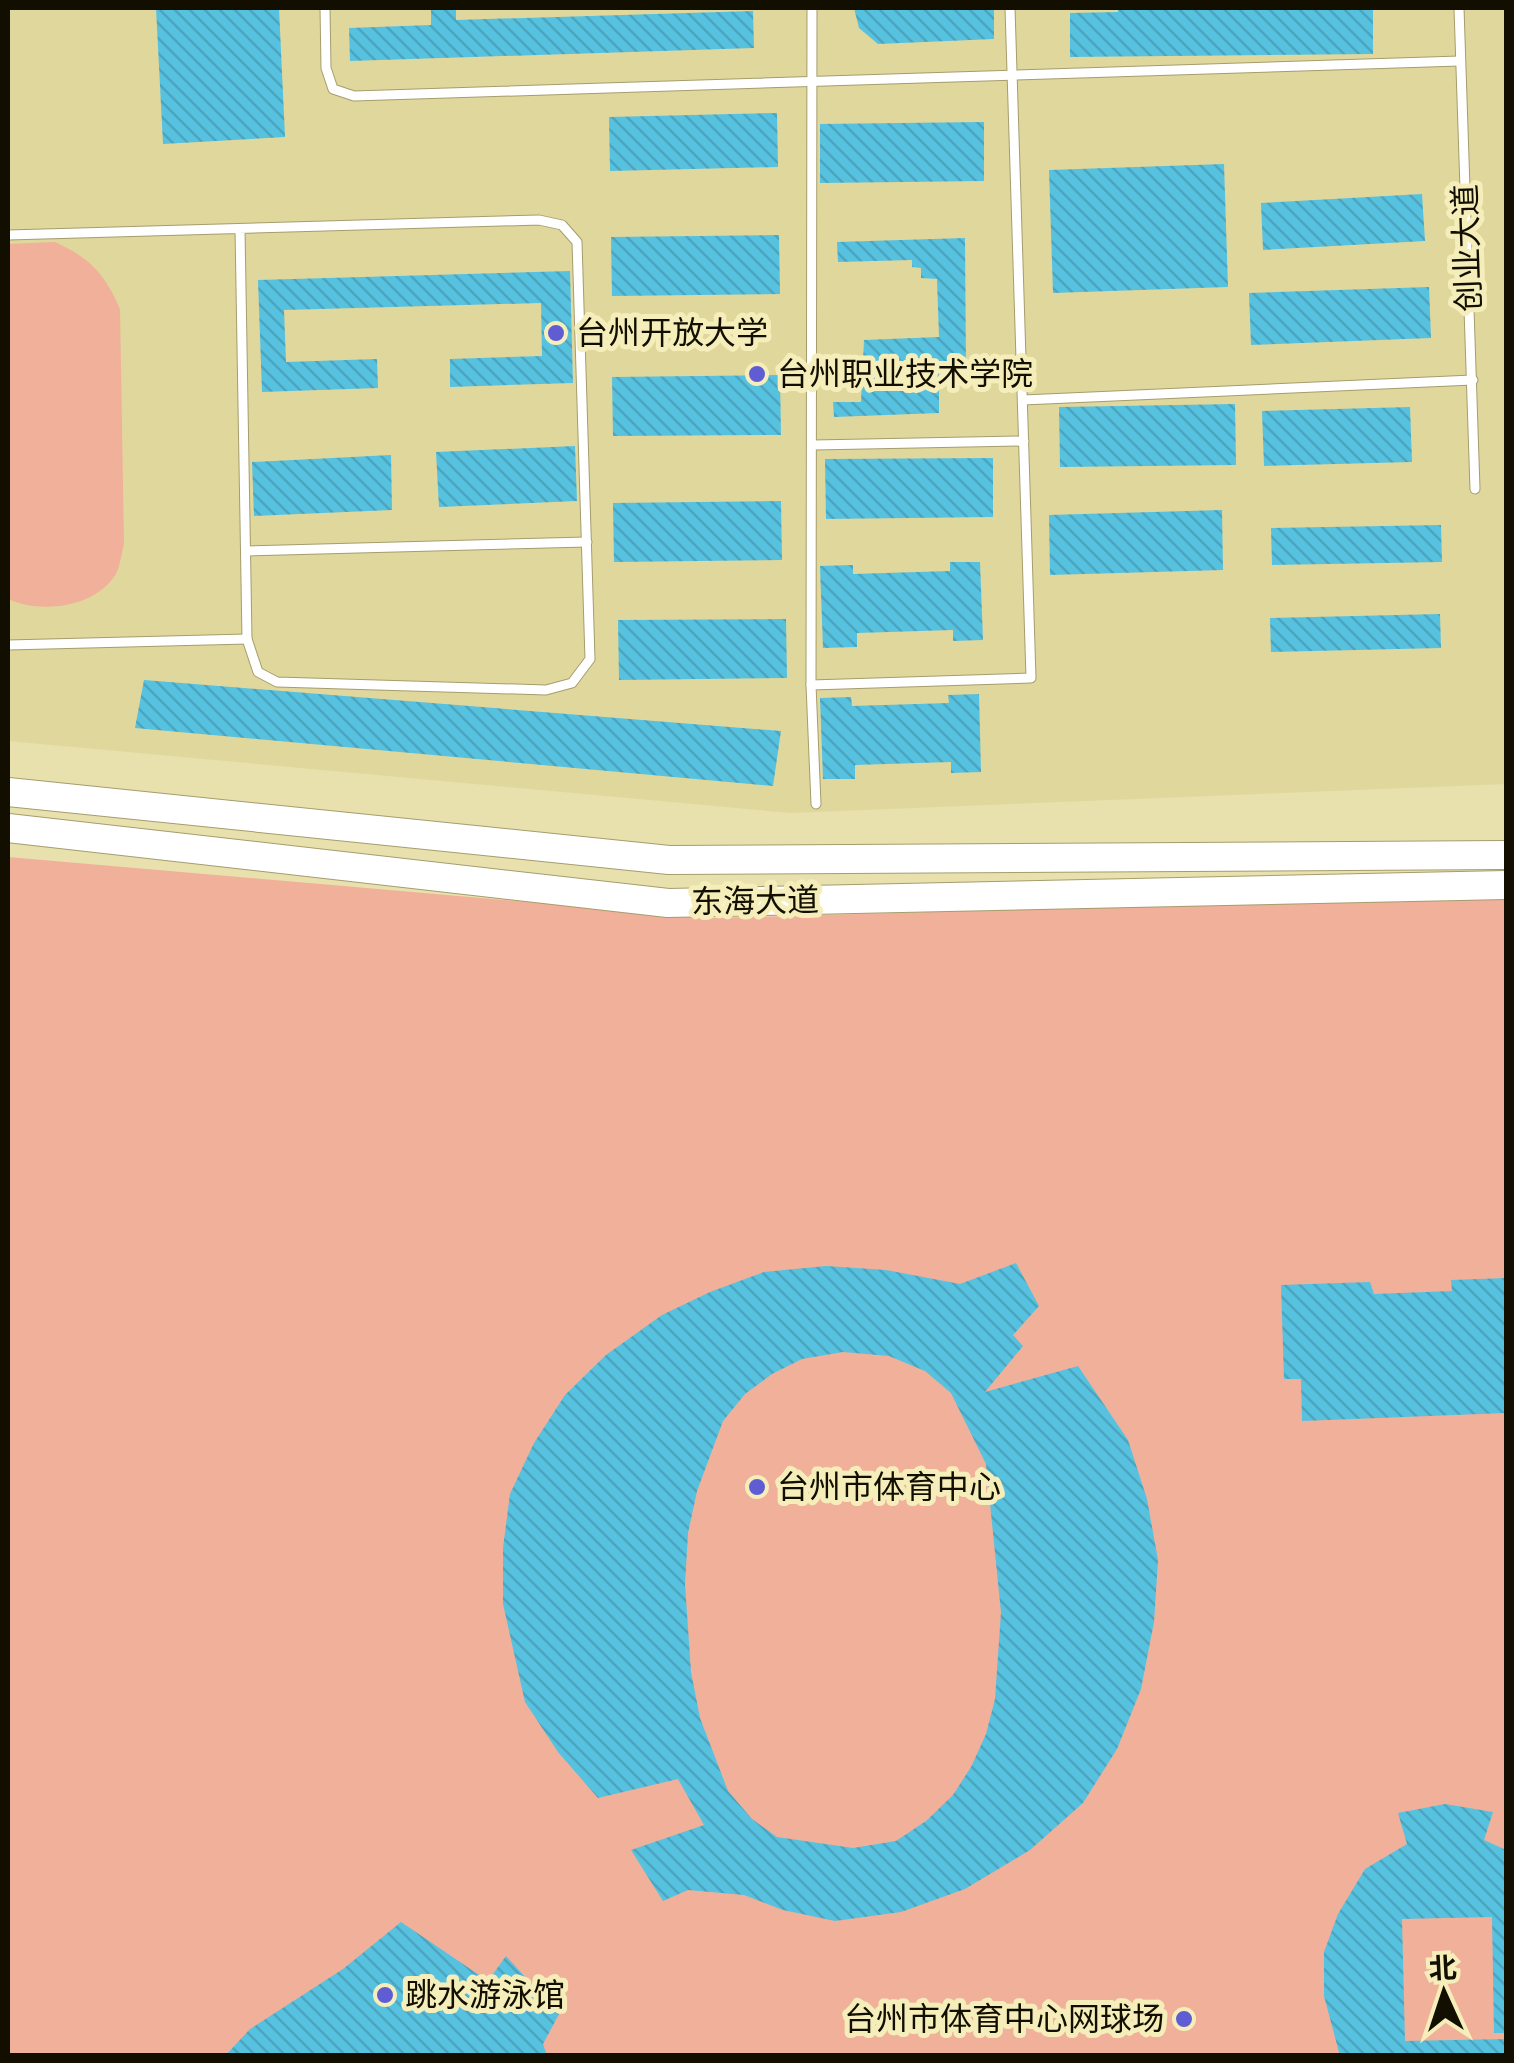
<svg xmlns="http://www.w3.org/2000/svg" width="1514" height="2063" font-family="'Space Grotesk','Noto Sans SC',sans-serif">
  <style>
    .built { fill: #e0d79c }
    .pitch { fill: #f1b09a }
    .building { fill: url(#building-back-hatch); fill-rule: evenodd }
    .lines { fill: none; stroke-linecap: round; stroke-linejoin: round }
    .lane-casing { stroke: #a59d6d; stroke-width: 11 }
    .primary-casing { stroke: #a59d6d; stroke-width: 30 }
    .lane { stroke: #fff; stroke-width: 9 }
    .primary { stroke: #fff; stroke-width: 28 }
    .poi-dot { fill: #605cd4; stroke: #f6eeba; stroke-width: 4 }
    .labels { text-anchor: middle; stroke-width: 10; stroke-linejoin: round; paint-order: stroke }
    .street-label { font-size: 32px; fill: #120f00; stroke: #f6eeba }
    .poi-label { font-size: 32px; fill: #120f00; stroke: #f6eeba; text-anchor: start }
  </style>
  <defs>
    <pattern id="building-back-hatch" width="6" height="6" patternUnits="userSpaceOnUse" patternTransform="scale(2.5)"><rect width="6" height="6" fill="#57c1e0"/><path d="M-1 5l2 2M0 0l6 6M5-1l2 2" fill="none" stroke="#4ba5be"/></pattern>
  </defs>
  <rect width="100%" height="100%" fill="#e8e0ad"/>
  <polygon class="built" points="8,8 1506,8 1506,784 790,813 8,741"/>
  <g class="pitch">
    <path d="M55,242C90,258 105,274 120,309L124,543C122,552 120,566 116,574C95,608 41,614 8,599V244Z"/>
    <polygon points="8,857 713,918 1506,896 1506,2055 8,2055"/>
  </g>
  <g class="building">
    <polygon points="156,8 279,8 285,137 163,144"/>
    <polygon points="431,8 456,8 456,20 753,11 754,48 350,61 349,28 431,25"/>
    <polygon points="854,8 994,8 994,39 878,44 859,28"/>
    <polygon points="1118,8 1373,8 1373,54 1070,57 1070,13 1118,12"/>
    <polygon points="777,113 778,167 610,171 609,117"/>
    <polygon points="984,122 984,181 820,183 820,124"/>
    <polygon points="1224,164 1228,287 1053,293 1049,170"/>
    <polygon points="1422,194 1425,241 1263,250 1261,203"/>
    <polygon points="779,235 780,294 612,296 611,237"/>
    <polygon points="965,238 966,372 939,371 939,413 834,417 833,402 861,402 864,340 939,337 937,279 921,278 921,268 912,267 912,260 838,262 837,242"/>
    <polygon points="570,271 573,383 450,387 450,359 542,356 541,303 284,310 286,362 377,359 378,388 262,392 258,280"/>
    <polygon points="1429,287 1431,338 1251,345 1249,293"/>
    <polygon points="780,375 781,435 613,436 612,377"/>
    <polygon points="1235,404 1236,465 1060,467 1059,407"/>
    <polygon points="1410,407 1412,462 1264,466 1262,411"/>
    <polygon points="575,446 577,501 439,507 436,452"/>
    <polygon points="391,455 392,510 254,516 252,462"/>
    <polygon points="993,458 993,517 826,519 825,459"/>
    <polygon points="781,501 782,560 614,562 613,503"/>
    <polygon points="1222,510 1223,570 1050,575 1049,515"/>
    <polygon points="1441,525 1442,562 1272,565 1271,528"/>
    <polygon points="950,562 980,562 983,640 953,641 953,630 857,633 857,647 823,648 820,566 853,565 853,574 950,571"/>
    <polygon points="1440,614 1441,648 1271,652 1270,618"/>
    <polygon points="786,619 787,678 619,680 618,620"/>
    <polygon points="144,680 781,731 773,786 135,728"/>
    <polygon points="979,694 981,772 951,773 951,762 855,765 855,779 823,779 820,698 851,697 852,706 949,703 948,695"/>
    <path d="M1016,1263L1039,1306L1013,1335L1023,1346L985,1392L1078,1366L1128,1440L1147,1499L1158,1560L1154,1622L1141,1689L1117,1749L1083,1803L1030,1850L965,1889L901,1912L835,1921L783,1910L744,1895L688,1890L663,1901L631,1850L704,1825L678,1779L598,1798L558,1752L525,1702L503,1604V1548L510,1494L534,1443L565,1395L606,1355L662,1315L710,1292L764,1272L826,1266L886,1270L960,1284ZM843,1352L889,1356L925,1371L951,1393L986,1464L1001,1612L995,1699L986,1734L971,1767L953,1795L926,1821L896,1841L853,1848L777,1837L752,1819L728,1791L700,1718L691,1672L685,1584L688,1533L697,1491L723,1421L745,1394L772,1374L802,1359Z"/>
    <polygon points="1506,1278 1506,1413 1302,1421 1301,1379 1284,1379 1281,1285 1370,1282 1374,1294 1452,1291 1451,1280"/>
    <polygon points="1445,1804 1493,1812 1484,1840 1506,1850 1506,2033 1494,2033 1492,1917 1402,1919 1405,2041 1506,2039 1506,2056 1340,2056 1324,1996 1324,1952 1338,1914 1365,1869 1407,1844 1398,1813"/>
    <polygon points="401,1922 488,1981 506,1956 559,2014 543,2044 547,2056 225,2056 250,2029 343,1969"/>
  </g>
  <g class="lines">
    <defs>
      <g id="lane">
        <polyline points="325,8 326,68 333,89 354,96 1460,61"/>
        <polyline points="812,8 811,685 816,804"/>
        <polyline points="1459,8 1475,489"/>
        <polyline points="8,235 539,220 562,225 577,242 590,659 572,683 546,690 277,682 258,672 247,639 240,229"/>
        <polyline points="1023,400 1473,380"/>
        <polyline points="814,445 1024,441"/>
        <polyline points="246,551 587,542"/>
        <polyline points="8,645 247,639"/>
        <polyline points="811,685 1031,678 1010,8"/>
      </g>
      <g id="primary">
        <polyline points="8,792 669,860 1506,855"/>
        <polyline points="8,828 668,903 1506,885"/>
      </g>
    </defs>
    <use href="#lane" class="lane-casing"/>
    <use href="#primary" class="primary-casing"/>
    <use href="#lane" class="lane"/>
    <use href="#primary" class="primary"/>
  </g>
  <g class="poi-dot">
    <circle cx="556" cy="333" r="10"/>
    <circle cx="757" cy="374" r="10"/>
    <circle cx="757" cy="1487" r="10"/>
    <circle cx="385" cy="1995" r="10"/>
    <circle cx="1184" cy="2019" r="10"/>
  </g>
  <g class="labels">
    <g class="street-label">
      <text transform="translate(1467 248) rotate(-92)" y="11">创业大道</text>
      <text transform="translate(755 901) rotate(-1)" y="11">东海大道</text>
    </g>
    <g class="poi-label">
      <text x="576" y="344">台州开放大学</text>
      <text x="777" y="385">台州职业技术学院</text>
      <text x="777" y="1498">台州市体育中心</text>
      <text x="405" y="2006">跳水游泳馆</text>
      <text x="1164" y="2030" text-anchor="end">台州市体育中心网球场</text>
    </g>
  </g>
  <rect width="1514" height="2063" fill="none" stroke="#120f00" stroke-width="20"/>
  <g transform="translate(1444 1993) rotate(357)" stroke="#f6eeba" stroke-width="8" paint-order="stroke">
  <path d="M0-8L18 38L0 25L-18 38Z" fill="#120f00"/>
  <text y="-15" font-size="28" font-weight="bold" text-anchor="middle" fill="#120f00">北</text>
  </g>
</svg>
